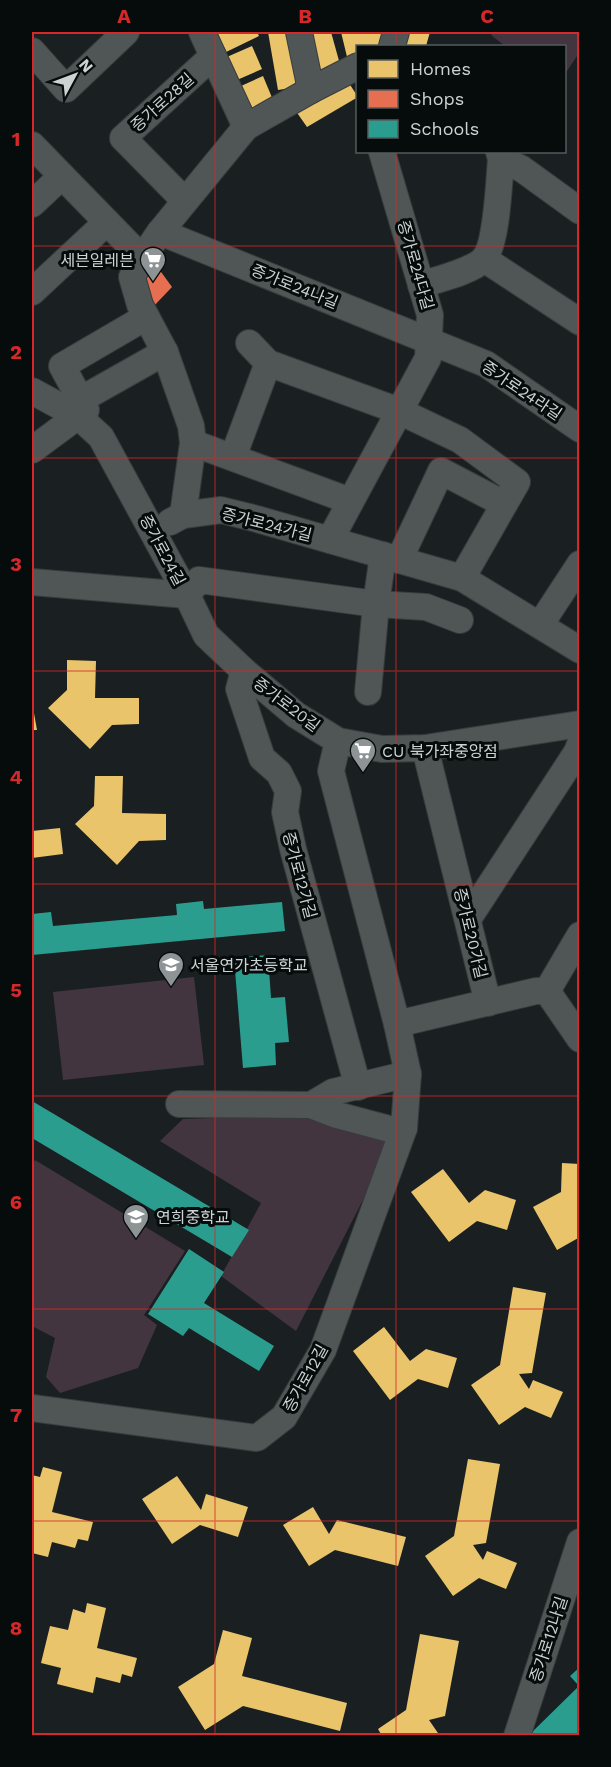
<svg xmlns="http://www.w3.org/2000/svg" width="611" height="1767" font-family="'Work Sans','Noto Sans KR',sans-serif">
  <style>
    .green { fill: #433540 }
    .homes { fill: #e9c46a }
    .shops { fill: #e76f51 }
    .schools { fill: #2a9d8f }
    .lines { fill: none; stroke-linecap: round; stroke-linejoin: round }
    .minor-casing { stroke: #373c3d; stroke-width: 28 }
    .minor { stroke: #505656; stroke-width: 26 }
    .grid { fill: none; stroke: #d62828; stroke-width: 1.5; stroke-opacity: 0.55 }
    .labels { text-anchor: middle; stroke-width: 6; stroke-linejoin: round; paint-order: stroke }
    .street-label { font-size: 16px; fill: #ccd3d4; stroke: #060b0b }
    .poi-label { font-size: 16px; fill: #ccd3d4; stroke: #060b0b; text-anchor: start }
    .neatline { fill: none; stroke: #d62828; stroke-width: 2 }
    .grid-label { font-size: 20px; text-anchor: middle; font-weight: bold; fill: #d62828 }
  </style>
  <rect width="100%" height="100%" fill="#1a2021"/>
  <g class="green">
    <polygon points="494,32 579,32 579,53 565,74 564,46 505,46 491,35"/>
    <polygon points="194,977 204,1065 63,1080 53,992"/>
    <polygon points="303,1115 393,1141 296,1331 221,1276 261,1203 160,1141 183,1119"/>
    <polygon points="35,1160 185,1251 144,1315 157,1325 138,1368 60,1393 46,1377 55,1338 32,1326 32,1167"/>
  </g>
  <g class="homes">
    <polygon points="216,32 257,32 259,36 222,54"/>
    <polygon points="268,32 295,32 304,86 278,90"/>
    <polygon points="318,32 331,32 341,68 318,74 307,35"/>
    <polygon points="341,32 385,32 384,46 358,46 358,59 348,61"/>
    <polygon points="403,32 430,32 426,46 398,46"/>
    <polygon points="252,46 262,69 230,83 220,60"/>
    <polygon points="263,76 273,100 252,110 241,86"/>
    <polygon points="345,77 358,97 307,127 293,107"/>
    <polygon points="67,660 96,661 95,698 139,698 139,724 112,725 90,749 48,708 67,690"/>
    <polygon points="32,702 37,730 32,730"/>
    <polygon points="95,776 123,776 122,813 166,814 166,840 139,841 117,865 75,824 94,806"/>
    <polygon points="60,828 63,854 32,858 32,831"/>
    <polygon points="562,1163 580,1164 580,1237 557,1250 533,1207 561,1192"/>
    <polygon points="443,1169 469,1203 485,1190 516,1200 507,1230 477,1221 449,1242 411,1192"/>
    <polygon points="513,1287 546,1293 532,1373 519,1374 529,1389 533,1380 563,1392 551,1418 525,1407 499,1425 471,1385 500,1365"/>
    <polygon points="384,1327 410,1361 426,1349 457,1358 448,1388 418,1379 390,1400 353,1351"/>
    <polygon points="468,1459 500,1464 486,1543 473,1545 483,1560 487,1551 517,1563 506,1589 479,1578 453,1596 425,1556 454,1536"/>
    <polygon points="43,1467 62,1472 52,1512 93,1522 88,1541 78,1539 75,1548 52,1542 48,1557 32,1553 32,1475 40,1477"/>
    <polygon points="177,1476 201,1510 206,1494 248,1507 238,1537 200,1525 172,1544 142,1499"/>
    <polygon points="313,1507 329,1534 337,1520 406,1537 398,1566 335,1550 309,1566 283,1525"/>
    <polygon points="87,1603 106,1608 97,1648 137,1658 132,1677 122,1674 120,1683 96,1677 93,1693 57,1684 61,1668 41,1663 50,1626 68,1630 73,1609 85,1613"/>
    <polygon points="223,1630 252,1638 242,1676 347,1703 340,1731 243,1706 205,1730 178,1687 214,1664"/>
    <polygon points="420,1634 459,1641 445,1716 429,1720 440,1736 382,1736 378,1729 406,1710"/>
  </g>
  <polygon class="shops" points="156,265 172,287 151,309 138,276"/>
  <g class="schools">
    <polygon points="203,901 204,909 282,902 285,931 32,955 32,914 51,912 53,926 177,915 176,904"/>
    <polygon points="268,955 271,998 285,997 289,1042 275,1043 276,1065 243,1068 234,958"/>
    <polygon points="32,1101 249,1230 232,1257 32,1138"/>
    <polygon points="189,1249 224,1272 204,1303 274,1346 259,1371 189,1328 183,1336 148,1314"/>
    <polygon points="580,1667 580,1736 528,1736 579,1686 570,1676"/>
  </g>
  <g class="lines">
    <defs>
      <g id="minor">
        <polyline points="202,32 246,127"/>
        <polyline points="299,32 311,90"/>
        <polyline points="392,46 396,32"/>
        <polyline points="32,51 66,89 126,32"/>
        <polyline points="32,145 142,258"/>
        <polyline points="501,159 522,169 580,211"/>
        <polyline points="184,200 123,138 213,56"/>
        <polyline points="32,204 62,176"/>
        <polyline points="160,232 486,364 580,429"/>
        <polyline points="484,259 580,322"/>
        <path d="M421,285C438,279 470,272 483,260C497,246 499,181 501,159L499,152"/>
        <polyline points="32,292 107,222"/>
        <polyline points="249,343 268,363 399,411 460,440 517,482 462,578"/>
        <polyline points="32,391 78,416 101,437 187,595 206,635 244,671 296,715 338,741 382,749 425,748 580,724"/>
        <polyline points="80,400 165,352"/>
        <polyline points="193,443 350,501"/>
        <polyline points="32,450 86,410 62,366 146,317"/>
        <polyline points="233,457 268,363"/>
        <polyline points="183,515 193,443 191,426 165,352 140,305 132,277 142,258 160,232 246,127 311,90 358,66"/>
        <polyline points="170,522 183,515 221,510 257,519 462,578 580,650"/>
        <polyline points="330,540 428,358 430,315 382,152"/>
        <polyline points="399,560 441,471 504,504"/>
        <polyline points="32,582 187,595"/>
        <polyline points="187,595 199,580 376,604 426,607 460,620"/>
        <polyline points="540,625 580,564"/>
        <polyline points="244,671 239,689 262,758 279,773 288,791 285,812 293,849 358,1087"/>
        <polyline points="368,692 376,604 383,555"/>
        <polyline points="425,748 488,1003"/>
        <polyline points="468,919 577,752 580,744"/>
        <polyline points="547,991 580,935"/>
        <polyline points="397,1024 536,991 547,991 580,1039"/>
        <polyline points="179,1104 311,1105 337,1115 397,1131 404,1128"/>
        <polyline points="311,1105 333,1092 408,1074"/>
        <polyline points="32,1408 257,1438 284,1417 323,1350 404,1128 408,1074 397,1024 331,771 338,741"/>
        <polyline points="517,1736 580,1542"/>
      </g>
    </defs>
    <use href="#minor" class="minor-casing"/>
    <use href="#minor" class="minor"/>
  </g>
  <path class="grid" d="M215,32V1736M396,32V46M396,152V1736M32,246H580M32,458H580M32,671H580M32,884H580M32,1096H580M32,1309H580M32,1521H580"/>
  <defs>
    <symbol id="supermarket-pin" viewBox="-11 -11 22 30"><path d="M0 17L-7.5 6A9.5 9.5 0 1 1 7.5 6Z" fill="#8e9495" stroke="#060b0b"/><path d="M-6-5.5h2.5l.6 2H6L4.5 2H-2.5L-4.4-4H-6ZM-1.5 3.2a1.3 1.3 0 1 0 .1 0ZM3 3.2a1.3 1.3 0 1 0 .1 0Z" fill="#fff"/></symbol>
    <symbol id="school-pin" viewBox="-11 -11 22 30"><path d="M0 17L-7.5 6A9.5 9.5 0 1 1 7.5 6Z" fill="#8e9495" stroke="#060b0b"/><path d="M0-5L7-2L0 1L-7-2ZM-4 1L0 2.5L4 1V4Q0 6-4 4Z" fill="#fff"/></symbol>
  </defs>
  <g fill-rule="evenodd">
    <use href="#supermarket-pin" x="138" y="245" width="30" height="40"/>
    <use href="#supermarket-pin" x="348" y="736" width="30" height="40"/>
    <use href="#school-pin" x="156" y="950" width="30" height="40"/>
    <use href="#school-pin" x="121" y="1202" width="30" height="40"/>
  </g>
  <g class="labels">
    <g class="street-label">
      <text transform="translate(162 102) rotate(-42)" y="6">증가로28길</text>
      <text transform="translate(416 265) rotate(74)" y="6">증가로24다길</text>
      <text transform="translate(295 286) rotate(22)" y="6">증가로24나길</text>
      <text transform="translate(522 390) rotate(34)" y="6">증가로24라길</text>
      <text transform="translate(267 524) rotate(14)" y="6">증가로24가길</text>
      <text transform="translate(163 550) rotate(62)" y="6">증가로24길</text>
      <text transform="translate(287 704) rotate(37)" y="6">증가로20길</text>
      <text transform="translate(300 875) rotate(75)" y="6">증가로12가길</text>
      <text transform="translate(471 933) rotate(76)" y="6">증가로20가길</text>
      <text transform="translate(305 1378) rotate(-61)" y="6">증가로12길</text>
      <text transform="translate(548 1639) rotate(-72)" y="6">증가로12나길</text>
    </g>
    <g class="poi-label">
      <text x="134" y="266" text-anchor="end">세븐일레븐</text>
      <text x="382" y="757">CU 북가좌중앙점</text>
      <text x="190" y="971">서울연가초등학교</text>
      <text x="156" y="1223">연희중학교</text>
    </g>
  </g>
  <rect width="611" height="1767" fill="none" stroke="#060b0b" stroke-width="66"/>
  <rect x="356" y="45" width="210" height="108" fill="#060b0b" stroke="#555b5b" stroke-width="1.5"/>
  <rect x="368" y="60" width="30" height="18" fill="#e9c46a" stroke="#555b5b" stroke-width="1.5"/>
  <text x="410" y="75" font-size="18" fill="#ccd3d4">Homes</text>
  <rect x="368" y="90" width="30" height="18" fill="#e76f51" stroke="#555b5b" stroke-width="1.5"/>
  <text x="410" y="105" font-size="18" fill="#ccd3d4">Shops</text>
  <rect x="368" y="120" width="30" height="18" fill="#2a9d8f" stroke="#555b5b" stroke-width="1.5"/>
  <text x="410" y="135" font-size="18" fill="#ccd3d4">Schools</text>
  <g transform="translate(75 75) rotate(49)" stroke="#060b0b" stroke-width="4.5" paint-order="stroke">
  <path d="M0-4.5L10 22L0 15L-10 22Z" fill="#ccd3d4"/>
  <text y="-9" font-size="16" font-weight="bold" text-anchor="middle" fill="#ccd3d4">N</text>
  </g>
  <rect x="33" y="33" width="545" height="1701" class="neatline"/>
  <g class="grid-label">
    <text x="124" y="23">A</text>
    <text x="305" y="23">B</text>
    <text x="487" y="23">C</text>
    <text x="16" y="146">1</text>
    <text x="16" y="359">2</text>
    <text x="16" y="571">3</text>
    <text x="16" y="784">4</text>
    <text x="16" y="997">5</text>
    <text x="16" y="1209">6</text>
    <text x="16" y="1422">7</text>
    <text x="16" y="1635">8</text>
  </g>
</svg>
